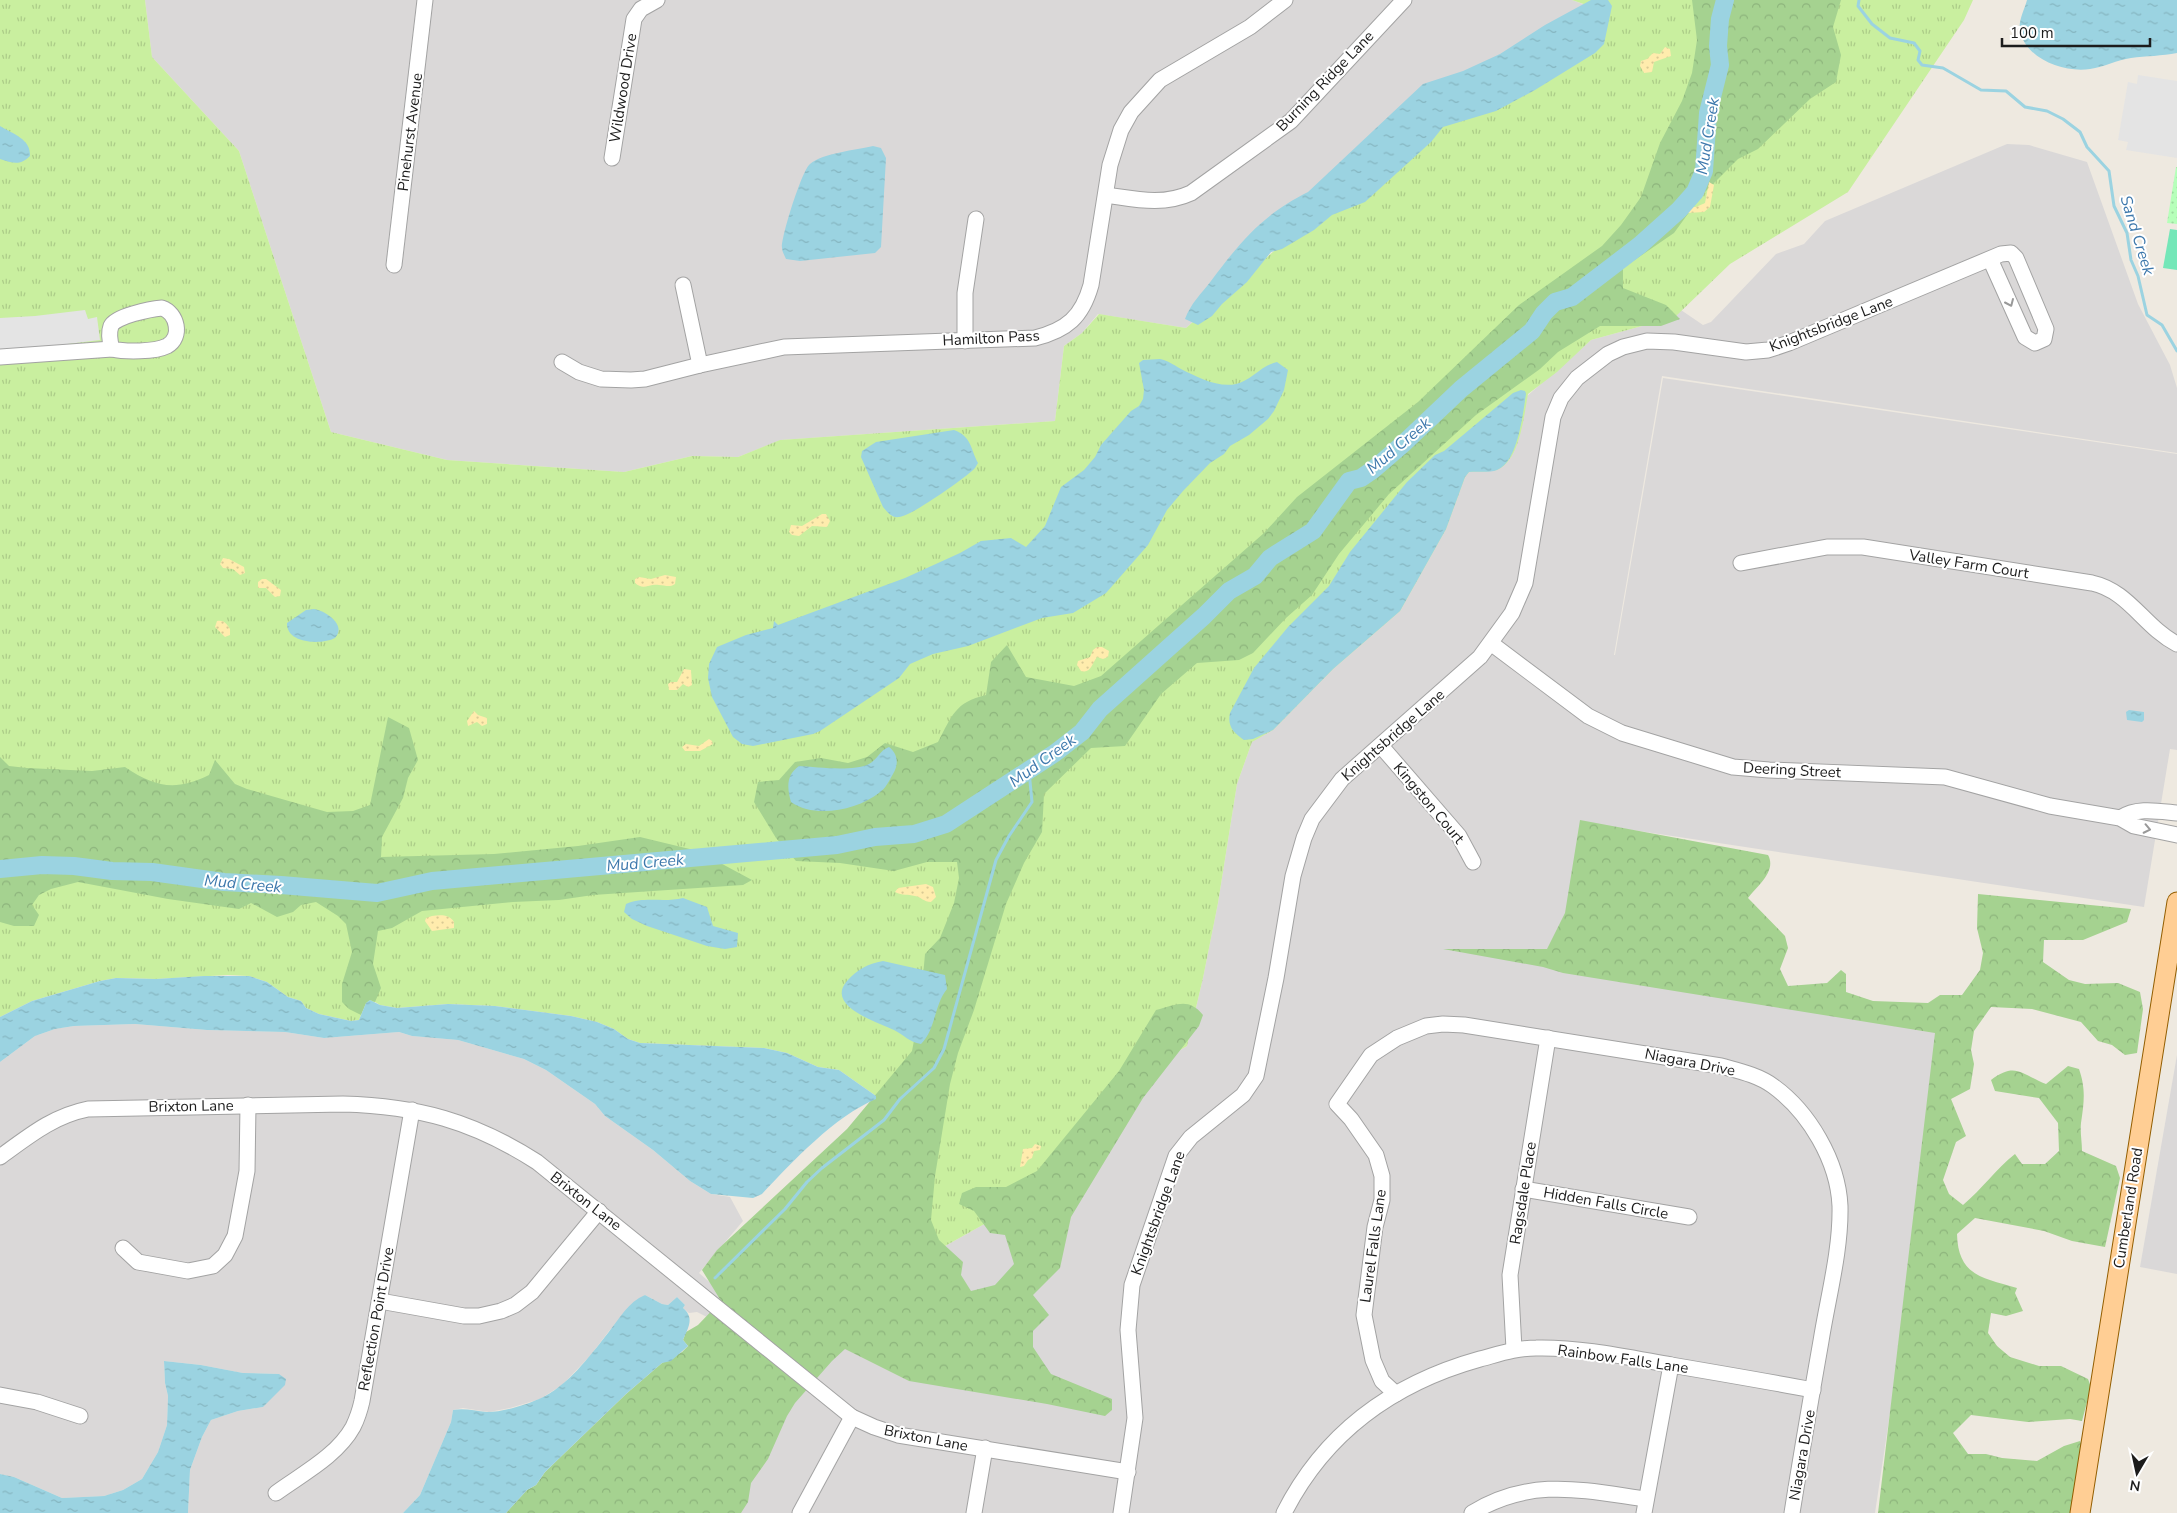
<svg xmlns="http://www.w3.org/2000/svg" width="2177" height="1513" font-family="'Nunito Sans',sans-serif">
  <style>
    .residential { fill: #dad8d8 }
    .grass { fill: url(#grass-tufts) }
    .forest { fill: url(#forest-crowns) }
    .sand { fill: url(#sand-dots) }
    .park { fill: url(#park-dots) }
    .pitch { fill: #74e7b8 }
    .parking { fill: #e4e4e4 }
    .water { fill: url(#water-ripples) }
    .lines { fill: none; stroke-linecap: round; stroke-linejoin: round }
    .stream { stroke: #9bd3e1; stroke-width: 3 }
    .river { stroke: #9bd3e1; stroke-width: 18 }
    .minor-casing { stroke: #a3a3a3; stroke-width: 17 }
    .major-casing { stroke: #935e00; stroke-width: 21 }
    .minor { stroke: #fff; stroke-width: 15 }
    .major { stroke: #ffce94; stroke-width: 19 }
    .oneway { stroke: #999 }
    .labels { text-anchor: middle; stroke-width: 4; stroke-linejoin: round; paint-order: stroke }
    .street-label { font-size: 15px; fill: #1c1c1c; stroke: #fff }
    .water-label { font-size: 16px; font-style: italic; fill: #3d78ac; stroke: #fff }
  </style>
  <defs>
    <pattern id="grass-tufts" width="24" height="20" patternUnits="userSpaceOnUse" patternTransform="scale(1.25)"><rect width="24" height="20" fill="#c9ef9f"/><path d="M3 7l-1-3M5 7V3M7 7l1-3M15 17l-1-3M17 17v-4M19 17l1-3" fill="none" stroke="#accc88"/></pattern>
    <pattern id="forest-crowns" width="20" height="18" patternUnits="userSpaceOnUse" patternTransform="scale(1.25)"><rect width="20" height="18" fill="#a5d290"/><path d="M2 6a3 3 0 1 1 6 0M12 15a3 3 0 1 1 6 0" fill="none" stroke="#8db47c"/></pattern>
    <pattern id="sand-dots" width="8" height="8" patternUnits="userSpaceOnUse" patternTransform="scale(1.25)"><rect width="8" height="8" fill="#ffecad"/><path d="M2 2h.1M6 6h.1" fill="none" stroke="#daca94" stroke-width="1.8" stroke-linecap="round"/></pattern>
    <pattern id="park-dots" width="8" height="8" patternUnits="userSpaceOnUse" patternTransform="scale(1.25)"><rect width="8" height="8" fill="#b6ffba"/><path d="M2 2h.1M6 6h.1" fill="none" stroke="#9cda9f" stroke-width="1.8" stroke-linecap="round"/></pattern>
    <pattern id="water-ripples" width="26" height="14" patternUnits="userSpaceOnUse" patternTransform="scale(1.25)"><rect width="26" height="14" fill="#9bd3e1"/><path d="M2 4q2-2 4 0t4 0M15 11q2-2 4 0t4 0" fill="none" stroke="#85b5c0"/></pattern>
  </defs>
  <rect width="100%" height="100%" fill="#eee9e0"/>
  <g class="residential">
    <polygon points="145,0 1572,0 1596,9 1350,180 1186,328 1098,314 1082,333 1064,346 1055,421 781,440 738,457 692,456 624,472 447,460 331,432 239,151 152,57"/>
    <polygon points="2007,144 2029,145 2087,162 2138,304 2170,365 2177,388 2177,453 1662,376 1614,655 1615,655 1663,378 2177,454 2177,750 2170,749 2144,907 1586,823 1568,961 1949,1020 1875,1513 723,1513 713,1320 697,1312 689,1313 683,1308 685,1305 677,1297 668,1305 662,1304 645,1295 609,1331 590,1356 562,1385 540,1399 510,1408 489,1412 463,1408 453,1410 451,1422 420,1495 403,1513 188,1513 190,1470 202,1437 211,1420 238,1411 263,1407 279,1374 243,1373 201,1365 164,1361 165,1383 168,1396 167,1425 158,1452 142,1479 123,1490 104,1496 62,1498 14,1477 0,1474 0,1062 35,1036 55,1029 74,1026 135,1024 207,1030 285,1032 324,1038 399,1032 412,1036 458,1040 524,1059 546,1070 595,1104 605,1116 653,1150 690,1181 711,1194 730,1197 743,1221 699,1273 809,1368 929,1255 1022,1203 1140,1074 1187,1046 1203,978 1218,903 1237,784 1252,742 1438,474 1591,340 1675,317 1681,310 1703,325 1711,322 1776,254 1804,244 1825,221"/>
    <polygon points="2177,1055 2177,1274 2140,1267"/>
  </g>
  <path class="grass" d="M0,0H145L152,57L239,151L331,432L447,460L624,472L692,456L738,457L780,440L1055,421L1064,346L1082,333L1099,314L1186,328L1451,96L1595,8L1572,0H1973L1964,20L1848,192L1730,264L1675,317L1591,340L1557,372L1528,394C1524,415 1520,461 1497,470C1490,472 1478,471 1469,472L1465,477L1446,529L1400,611L1333,669L1273,730L1252,742L1237,784L1218,903L1203,978L1187,1046L1140,1074L1022,1203L929,1255L876,1096L839,1070L818,1067L787,1053L764,1048L640,1043L628,1039L614,1029L597,1022L571,1016L495,1006L448,1004L397,1008L380,1005L375,1002L366,1003L359,1020L351,1021L319,1014L306,1008L301,1001L288,997L267,982L249,976L228,975L156,979L116,978L100,981L32,1001L0,1017Z"/>
  <g class="forest">
    <path d="M1692,0H1841L1833,27L1841,55L1836,82L1810,99L1758,149L1738,159L1701,196L1674,233L1623,268V288L1666,305L1680,319L1661,326H1600L1558,352L1540,369L1476,415L1389,494L1339,554L1312,595L1286,618L1253,653L1239,660L1197,663L1161,694L1125,746L1091,748L1044,794L1042,832L1024,863L1006,904L974,1010L958,1053L950,1084L935,1176L931,1220L939,1240L963,1262L961,1275L971,1291L995,1285L1014,1264L1005,1235L990,1233L974,1211L959,1204L962,1193L976,1187H1006L1037,1171L1119,1071L1156,1010C1177,1005 1188,997 1203,1015L1199,1026L1143,1098L1071,1217L1060,1268L1033,1295L1049,1315L1033,1331V1347L1051,1374L1112,1399V1410L1105,1416L1047,1404L909,1381L845,1349L832,1361L795,1403L787,1416L768,1459L751,1483L748,1502L741,1513H506L527,1490L536,1485L545,1472L626,1394L662,1363L682,1352L688,1346L683,1340L686,1332L698,1325L721,1301L702,1270L717,1250L847,1129L912,1051L920,1009L925,954L940,938L954,903L959,878L957,862H927L894,871L840,863L796,861L776,838L754,802L758,782L779,780L795,762L821,758L848,763L867,757L885,743L913,752L938,742C952,716 955,702 986,695L991,662L1007,645L1026,677L1074,686L1101,676L1264,533L1297,497L1418,402L1519,305L1602,246L1621,225L1641,197L1660,143L1682,101L1692,73L1697,40Z"/>
    <path d="M388,717L409,728L418,760L408,778L403,798L382,837L381,857L494,854L578,846L640,837L698,851L752,880L743,885L593,895L559,900L513,902L422,911L392,928L378,931L373,964L381,988L375,1002L370,1000L366,1003L361,1015L349,1009L342,1002V984L352,952L346,924L338,916L316,902L301,905L293,912L277,917L251,903L239,909L168,899L78,882L51,889L39,895L32,905L39,915L34,926H14L0,922V757L9,766L27,768L92,771L125,767C156,788 176,791 209,775L215,760L235,784L247,789L327,812L353,811L370,805Z"/>
    <path d="M1580,820L1768,855C1777,871 1757,886 1748,898L1785,936L1788,948L1780,969L1788,986L1827,983L1841,970L1846,974V992L1873,1001L1928,1003L1940,995H1962L1980,970L1983,953L1977,928L1978,894L2131,909L2127,922L2083,940H2044L2043,962L2069,980L2085,984L2118,983L2140,992L2143,1009L2137,1053L2125,1055L2112,1045L2098,1041L2081,1022L2032,1009L1991,1007L1974,1031L1971,1050L1974,1064L1970,1089L1951,1099L1966,1136L1956,1142L1943,1180L1949,1194L1963,1205C1982,1189 1996,1169 2015,1154L2022,1164H2045L2059,1151L2058,1123L2039,1098L1995,1091L1991,1080C2016,1061 2022,1075 2046,1084L2068,1066L2079,1069C2086,1089 2084,1102 2081,1123C2080,1132 2082,1142 2082,1151L2116,1166L2120,1178L2105,1247L2072,1241L2044,1231L1975,1218L1957,1234C1958,1276 1983,1278 2017,1288L2015,1293L2023,1311L2006,1316L1991,1313L1988,1333L1997,1346L2010,1357L2039,1366H2061L2088,1379L2091,1387L2082,1421L2070,1419L2028,1422L1971,1415L1953,1433L1968,1454H1986L2002,1458L2037,1461L2064,1446L2080,1441L2083,1448L2070,1513H1878L1935,1033L1563,973L1543,967L1443,949H1547L1565,913Z"/>
  </g>
  <g class="sand">
    <polygon points="1665,47 1670,49 1671,56 1654,62 1652,72 1644,73 1640,66 1641,61 1647,59 1653,53 1660,54"/>
    <polygon points="1709,182 1714,185 1710,207 1704,212 1687,213 1685,211 1687,207 1696,207 1705,203"/>
    <polygon points="822,514 826,514 830,521 827,527 812,526 799,536 792,535 789,532 791,525 802,526"/>
    <polygon points="223,558 229,559 244,567 245,573 240,575 233,569 223,568 220,564"/>
    <path d="M665,575L676,577L675,584C669,588 665,585 659,585C649,583 644,591 635,583V579L639,577L651,579Z"/>
    <polygon points="262,579 266,579 281,590 280,596 275,597 266,588 258,588 258,582"/>
    <path d="M217,621C224,620 226,623 230,629V635L225,637L215,627Z"/>
    <path d="M1097,647H1102L1109,651L1108,657L1103,659L1097,657C1092,663 1091,674 1081,671L1077,665L1078,661L1090,657L1093,650Z"/>
    <polygon points="684,669 691,670 692,685 688,687 683,684 677,690 669,690 668,684 671,682 677,682"/>
    <polygon points="474,711 478,715 487,718 487,724 482,726 477,722 468,726 467,721"/>
    <polygon points="709,739 712,741 713,744 700,751 685,751 682,747 686,744 699,746"/>
    <path d="M926,884L933,887L936,897L931,902C924,902 921,897 915,896C907,894 903,896 895,892L898,888Z"/>
    <path d="M432,916C440,915 449,914 454,922V928L432,931L425,921L426,918Z"/>
    <polygon points="1035,1144 1041,1146 1040,1150 1034,1151 1032,1158 1028,1160 1024,1166 1020,1167 1023,1149 1032,1148"/>
  </g>
  <polygon class="park" points="2176,167 2177,167 2177,224 2167,223"/>
  <polygon class="pitch" points="2170,229 2177,230 2177,270 2163,268"/>
  <g class="parking">
    <polygon points="2138,75 2177,81 2177,158 2126,150 2128,142 2118,140 2128,82 2137,84"/>
    <polygon points="85,310 88,319 97,317 100,340 27,349 0,349 0,318 35,316"/>
  </g>
  <g class="water">
    <path d="M1591,0H1608L1612,6L1604,44L1595,53L1535,90L1496,111L1443,127L1431,142L1365,202L1332,215L1314,230L1282,249L1271,252L1247,282L1222,304L1212,316L1198,325L1185,319C1191,303 1201,294 1211,281C1241,241 1262,215 1308,192L1423,84L1463,71L1500,54L1545,25Z"/>
    <path d="M2027,0H2177V53C2162,56 2146,56 2131,58C2117,60 2104,67 2090,69C2064,73 2025,59 2020,30C2018,21 2025,8 2027,0Z"/>
    <path d="M0,126C13,134 31,139 30,156C20,166 13,163 0,159Z"/>
    <path d="M873,146L881,148L886,158L881,247L875,253L800,261L786,259C785,256 782,252 782,248C781,237 802,170 810,164C823,153 856,150 873,146Z"/>
    <path d="M1160,359C1169,361 1172,364 1181,369C1197,377 1218,388 1236,384C1251,381 1260,366 1277,362L1288,370L1284,390L1274,411L1268,419L1249,435L1230,446L1224,454L1210,463L1183,491L1167,510L1148,545L1106,593L1073,613L1042,618L968,646L933,654L910,664L899,678L820,731L813,734L753,746L742,744L733,737L712,697L708,678L709,664L717,647L746,635L773,628L774,621L778,625L905,578L960,553L981,541L1011,538L1026,547L1045,526L1061,487L1084,470L1095,457L1101,445L1131,411L1139,406L1143,399L1144,390L1139,363L1143,360Z"/>
    <path d="M1521,390L1525,391L1526,394C1523,413 1518,462 1497,470C1489,473 1478,471 1469,472L1465,477L1446,529L1400,611L1333,669L1273,730L1253,739L1244,740C1234,733 1227,727 1230,713L1254,668L1288,627L1329,586L1350,552L1407,482L1435,455L1444,451L1513,393Z"/>
    <path d="M954,430C972,437 970,448 978,463L975,468C967,477 910,517 899,517C892,518 888,513 883,507L861,457L862,451L876,442Z"/>
    <path d="M314,609C326,611 347,625 335,638C322,645 286,644 287,623L306,610Z"/>
    <polygon points="2129,710 2144,712 2144,720 2142,722 2127,720 2126,712"/>
    <path d="M889,747C898,754 899,764 893,774C889,781 886,788 879,793C857,810 815,819 791,802C787,788 786,775 799,766C817,767 852,772 869,764C877,760 880,750 889,747Z"/>
    <path d="M683,898L707,907L713,926L738,933L737,947L725,949L707,946L647,926L632,919L624,912L626,904C644,896 664,903 683,898Z"/>
    <path d="M883,961L945,975L947,989C934,1005 936,1029 921,1044C909,1042 904,1035 894,1030C877,1022 825,1006 847,981C858,969 867,964 883,961Z"/>
    <path d="M204,976H249L267,982L288,997L301,1001L306,1008L319,1014L351,1021L359,1020L366,1003L370,1000L380,1005L397,1008L448,1004L495,1006L571,1016L597,1022L614,1029L628,1039L640,1043L764,1048L787,1053L818,1067L839,1070L876,1096V1099C835,1116 792,1162 762,1194L753,1198L711,1194L690,1181L653,1150L605,1116L595,1104L546,1070L524,1059L458,1040L412,1036L399,1032L324,1038L285,1032L207,1030L135,1024L74,1026L55,1029L35,1036L0,1062V1017L32,1001L100,981L116,978L156,979Z"/>
    <path d="M645,1295L662,1304L668,1305L677,1297L685,1305L683,1308C695,1318 688,1328 683,1340L688,1346L671,1361L662,1363L626,1394L545,1472L536,1485L527,1490L506,1513H403L420,1495L451,1422L453,1410C465,1408 475,1411 487,1412C503,1412 525,1405 539,1399C568,1386 589,1357 608,1333C620,1318 628,1302 645,1295Z"/>
    <polygon points="164,1361 201,1365 243,1373 279,1374 286,1379 285,1385 263,1407 238,1411 211,1420 202,1437 190,1470 188,1513 0,1513 0,1474 14,1477 62,1498 104,1496 123,1490 142,1479 158,1452 167,1425 168,1396 165,1383"/>
  </g>
  <g class="lines">
    <g class="stream">
      <polyline points="1859,0 1858,6 1872,24 1890,38 1914,43 1920,51 1918,60 1922,65 1943,68 1981,90 2006,91 2025,107 2047,111 2063,119 2080,132 2087,147 2109,171 2114,206 2127,233 2131,260 2138,276 2147,315 2162,325 2177,351"/>
      <polyline points="715,1278 785,1209 807,1182 822,1168 884,1120 900,1099 934,1068 944,1049 996,860 1009,836 1032,802 1029,771"/>
    </g>
    <polyline class="river" points="0,869 42,865 74,866 112,871 152,872 224,882 281,885 377,893 432,881 837,845 875,837 914,834 946,824 1055,753 1082,732 1100,709 1204,616 1229,591 1255,576 1270,558 1313,531 1349,481 1361,478 1374,469 1403,444 1461,389 1532,331 1544,313 1555,302 1572,297 1640,245 1679,210 1695,192 1704,171 1708,113 1720,65 1718,46 1720,19 1725,0"/>
    <defs>
      <g id="minor">
        <polyline points="612,158 634,19 641,9 657,0"/>
        <path d="M1106,195C1135,199 1163,206 1191,193L1291,121L1404,0"/>
        <polyline points="394,265 425,0"/>
        <polyline points="683,285 700,365"/>
        <path d="M162,308C177,313 183,337 167,346C155,352 125,352 112,349C110,342 108,334 111,326C115,316 151,309 162,308Z"/>
        <polyline points="965,341 965,293 976,219"/>
        <polyline points="0,357 112,349"/>
        <path d="M562,362L579,372L601,379L631,380L645,379L700,365L784,347L1035,338C1067,330 1082,317 1091,285L1110,165L1121,130L1131,112L1160,80L1250,27L1285,0"/>
        <path d="M1741,563L1827,547H1863L2092,583C2129,591 2144,627 2177,644"/>
        <polyline points="1492,644 1588,716 1622,733 1733,767 1769,770 1945,777 2050,806 2120,818 2134,826 2177,835"/>
        <polyline points="1381,746 1459,836 1473,862"/>
        <path d="M2120,818C2137,807 2157,811 2177,813"/>
        <path d="M0,1157C29,1136 53,1116 88,1109L343,1104C418,1106 473,1121 537,1162L852,1417L874,1427L898,1435L1128,1472"/>
        <polyline points="1523,1189 1689,1217"/>
        <polyline points="123,1248 138,1262 188,1271 213,1266 225,1255 235,1236 247,1171 248,1105"/>
        <polyline points="380,1301 464,1316 479,1316 501,1311 515,1305 532,1292 599,1211"/>
        <polyline points="1514,1349 1510,1275 1548,1038"/>
        <path d="M1396,1394L1382,1381L1373,1360L1364,1315L1375,1227L1382,1200V1176L1376,1155L1351,1119L1337,1104L1371,1055L1397,1038L1426,1026L1443,1024L1464,1025L1721,1066C1739,1071 1758,1075 1773,1086C1809,1112 1838,1161 1840,1206C1841,1250 1828,1297 1821,1341C1811,1398 1801,1456 1792,1513"/>
        <polyline points="0,1395 37,1402 80,1416"/>
        <path d="M276,1493C302,1474 337,1456 353,1427C357,1419 360,1410 362,1401L412,1110"/>
        <polyline points="800,1513 852,1417"/>
        <polyline points="974,1513 985,1448"/>
        <polyline points="1121,1513 1135,1418 1128,1330 1132,1285 1176,1156 1191,1137 1243,1095 1256,1076 1276,978 1293,876 1304,838 1312,819 1342,779 1480,657 1512,613 1525,583 1553,417 1561,398 1577,378 1608,354 1623,347 1647,341 1674,342 1746,352 1768,350 1789,343 2001,254 2011,253 2016,258 2046,329 2044,339 2035,343 2025,337 1990,259"/>
        <path d="M1284,1513C1325,1432 1394,1383 1480,1359C1499,1354 1516,1348 1536,1348C1581,1347 1626,1357 1671,1365C1718,1373 1765,1381 1813,1390"/>
        <path d="M1472,1513C1531,1477 1582,1490 1646,1499"/>
        <polyline points="1644,1513 1671,1365"/>
      </g>
      <polyline id="major" points="2080,1513 2177,902"/>
    </defs>
    <use href="#minor" class="minor-casing"/>
    <use href="#major" class="major-casing"/>
    <use href="#minor" class="minor"/>
    <use href="#major" class="major"/>
  </g>
  <defs><path id="oneway-chevron" d="M-2-3.5L2.5 0L-2 3.5" fill="none" stroke-width="1.6" stroke-linecap="round" stroke-linejoin="round" transform="scale(1.25)"/></defs>
  <g class="oneway">
    <use href="#oneway-chevron" transform="translate(2010 303) rotate(66)"/>
    <use href="#oneway-chevron" transform="translate(2147 829) rotate(12)"/>
  </g>
  <g class="labels">
    <g class="street-label">
      <text transform="translate(1325 81) rotate(-46)" y="5">Burning Ridge Lane</text>
      <text transform="translate(623 88) rotate(-81)" y="5">Wildwood Drive</text>
      <text transform="translate(410 132) rotate(-83)" y="5">Pinehurst Avenue</text>
      <text transform="translate(1831 324) rotate(-21)" y="5">Knightsbridge Lane</text>
      <text transform="translate(991 338) rotate(-3)" y="5">Hamilton Pass</text>
      <text transform="translate(1969 564) rotate(9)" y="5">Valley Farm Court</text>
      <text transform="translate(1393 735) rotate(-41)" y="5">Knightsbridge Lane</text>
      <text transform="translate(1792 770) rotate(3)" y="5">Deering Street</text>
      <text transform="translate(1429 803) rotate(50)" y="5">Kingston Court</text>
      <text transform="translate(1690 1062) rotate(11)" y="5">Niagara Drive</text>
      <text transform="translate(191 1106) rotate(-1)" y="5">Brixton Lane</text>
      <text transform="translate(1523 1193) rotate(-81)" y="5">Ragsdale Place</text>
      <text transform="translate(586 1201) rotate(38)" y="5">Brixton Lane</text>
      <text transform="translate(1606 1203) rotate(10)" y="5">Hidden Falls Circle</text>
      <text transform="translate(2128 1208) rotate(-81)" y="5">Cumberland Road</text>
      <text transform="translate(1158 1213) rotate(-70)" y="5">Knightsbridge Lane</text>
      <text transform="translate(1373 1246) rotate(-82)" y="5">Laurel Falls Lane</text>
      <text transform="translate(376 1319) rotate(-80)" y="5">Reflection Point Drive</text>
      <text transform="translate(1623 1359) rotate(8)" y="5">Rainbow Falls Lane</text>
      <text transform="translate(926 1438) rotate(11)" y="5">Brixton Lane</text>
      <text transform="translate(1802 1455) rotate(-80)" y="5">Niagara Drive</text>
    </g>
    <g class="water-label">
      <text transform="translate(1707 136) rotate(-81)" y="6">Mud Creek</text>
      <text transform="translate(2138 235) rotate(73)" y="6">Sand Creek</text>
      <text transform="translate(1398 445) rotate(-40)" y="6">Mud Creek</text>
      <text transform="translate(1042 760) rotate(-36)" y="6">Mud Creek</text>
      <text transform="translate(645 862) rotate(-5)" y="6">Mud Creek</text>
      <text transform="translate(243 883) rotate(5)" y="6">Mud Creek</text>
    </g>
  </g>
  <g transform="translate(2137 1473) rotate(189)" stroke="#ffffff" stroke-width="4" paint-order="stroke">
  <path d="M0-4L9 19L0 12L-9 19Z" fill="#1c1c1c"/>
  <text y="-8" font-size="14" font-weight="bold" text-anchor="middle" fill="#1c1c1c">N</text>
  </g>
  <path d="M2002 38v8h148v-8" fill="none" stroke="#1c1c1c" stroke-width="2.5"/>
  <text x="2010" y="38" font-size="15" fill="#1c1c1c" stroke="#ffffff" stroke-width="4" paint-order="stroke">100 m</text>
</svg>
